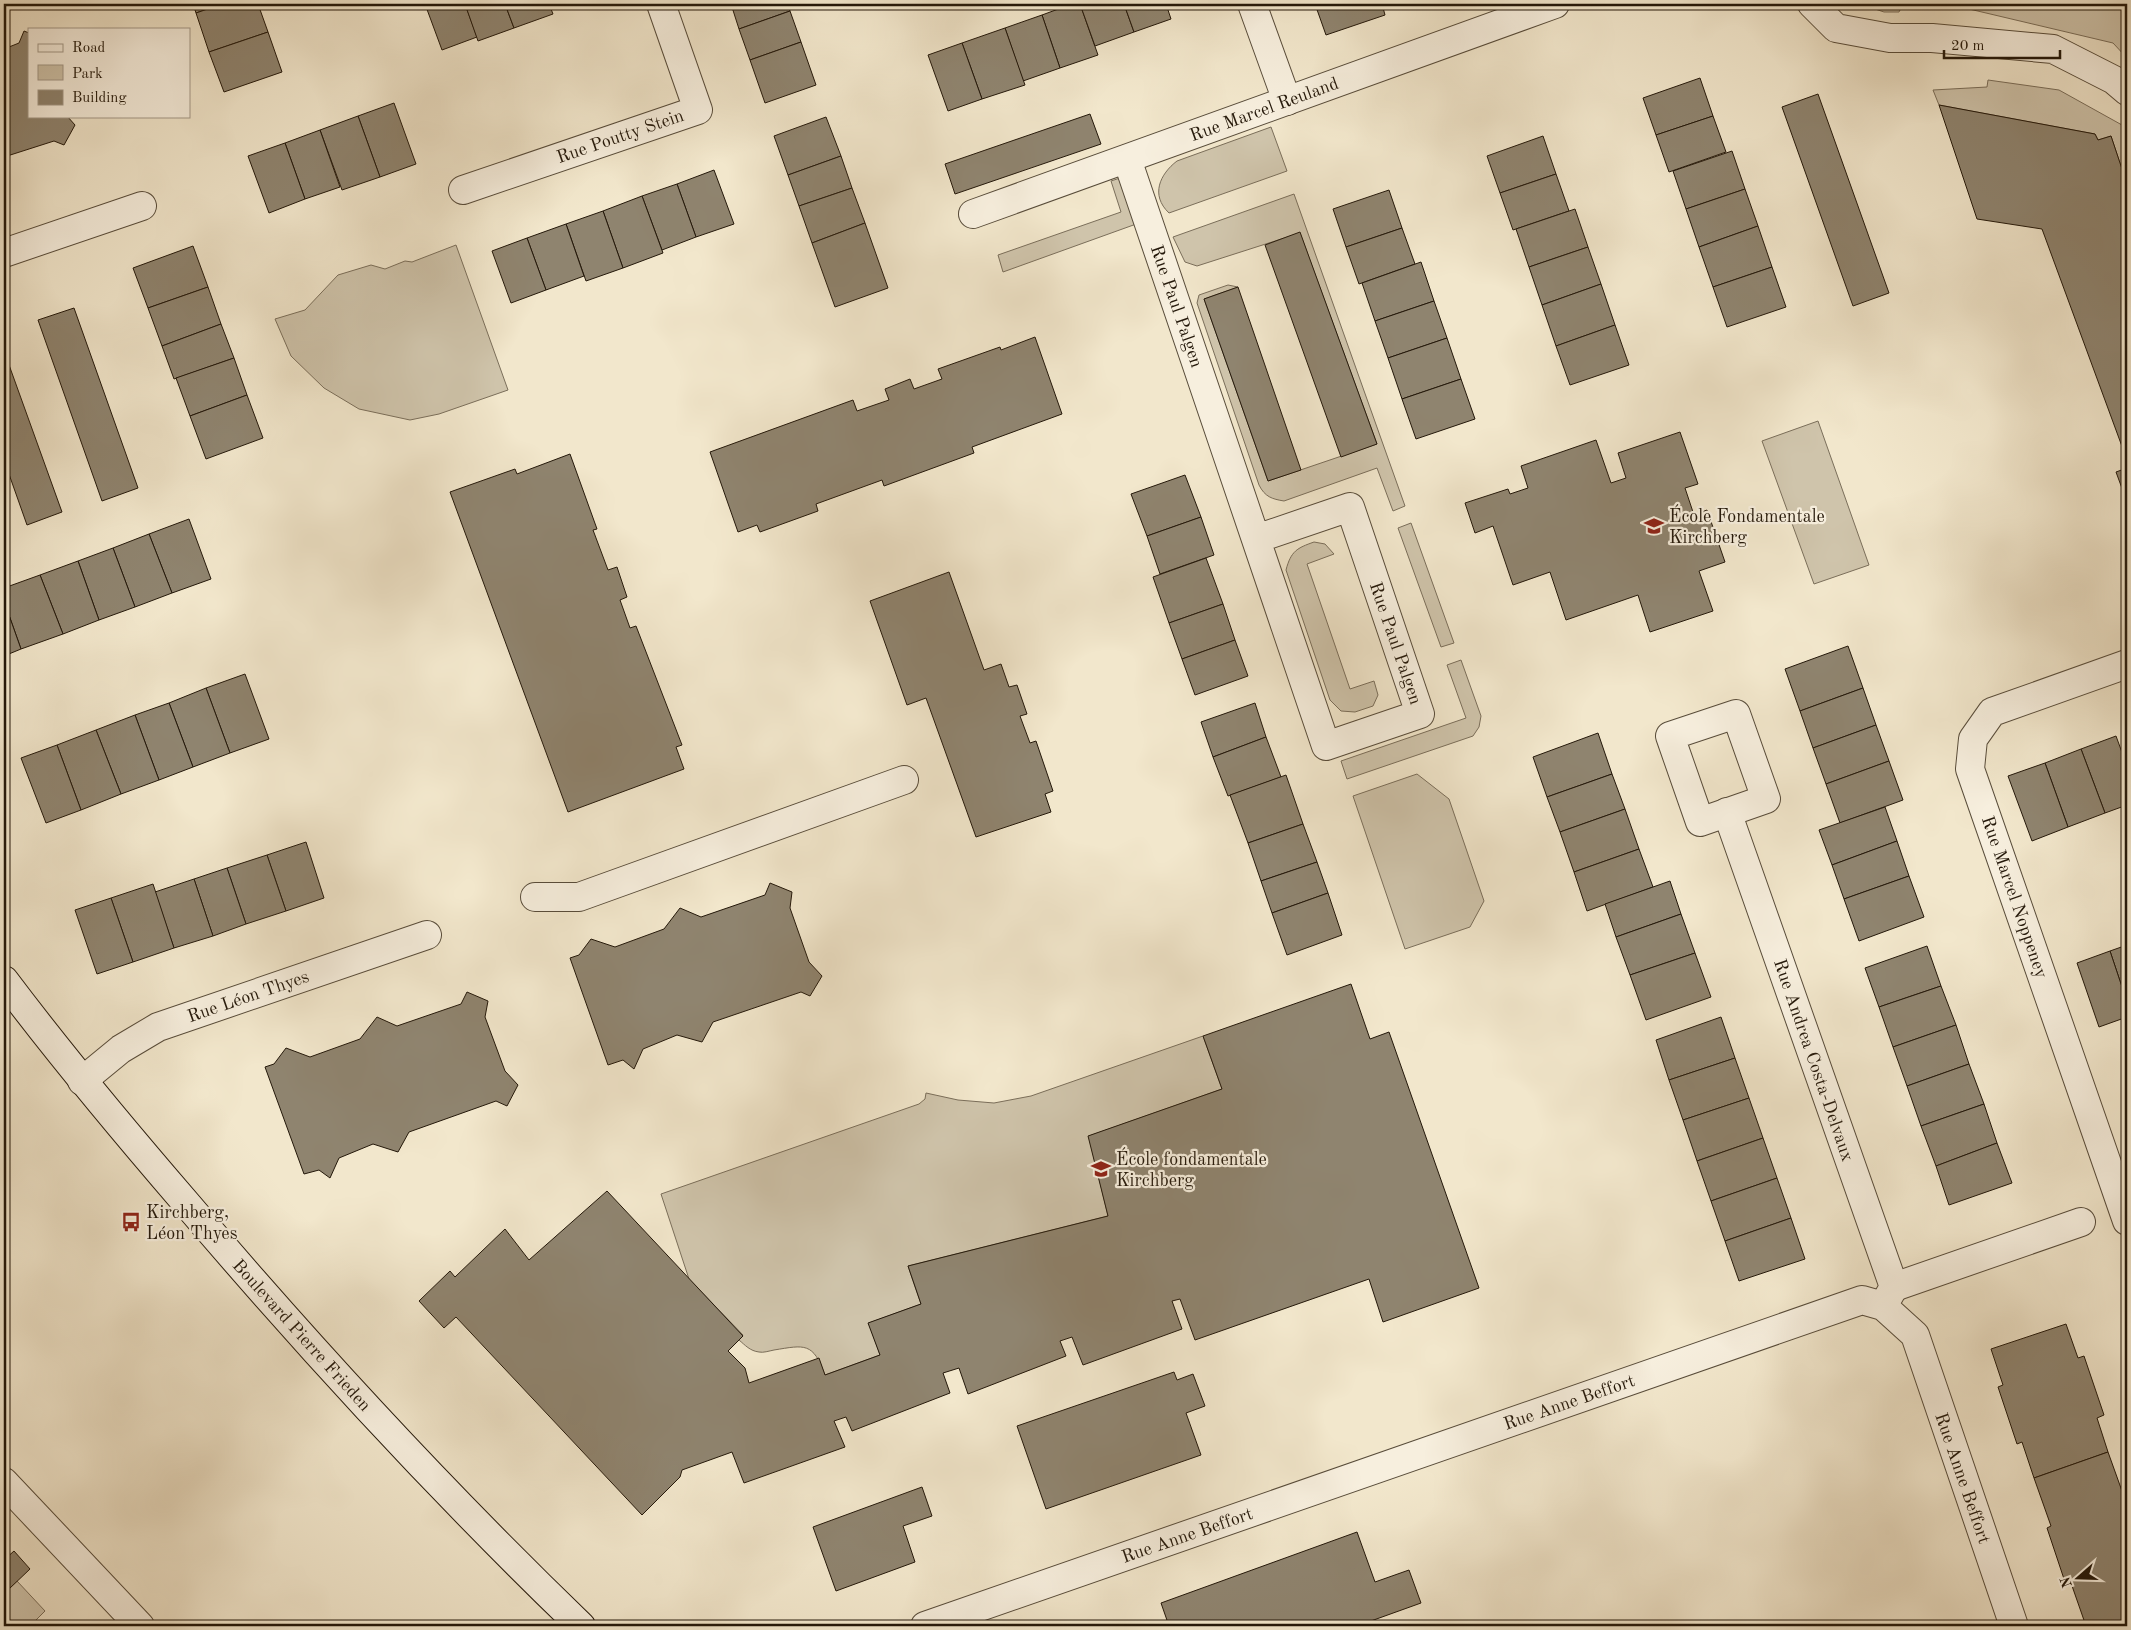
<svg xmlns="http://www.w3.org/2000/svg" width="2131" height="1630" font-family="'Old Standard TT',serif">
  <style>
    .green { fill: #cfc4ab; stroke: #7a6e5a }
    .building { fill: #8f846f; stroke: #24180a }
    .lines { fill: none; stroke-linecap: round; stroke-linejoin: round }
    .minor-casing { stroke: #584c3a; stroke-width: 30 }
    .secondary-casing { stroke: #24180a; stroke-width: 30 }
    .minor { stroke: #f7efde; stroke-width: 28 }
    .secondary { stroke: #f7efde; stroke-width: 28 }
    .labels { text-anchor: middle; stroke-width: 4.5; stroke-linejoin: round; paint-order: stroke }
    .street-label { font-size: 18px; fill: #24180a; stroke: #f7efde }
    .poi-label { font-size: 18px; fill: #24180a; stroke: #f7efde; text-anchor: start }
  </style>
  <rect width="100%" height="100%" fill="#f2e7cc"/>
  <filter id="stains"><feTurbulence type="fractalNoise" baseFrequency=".004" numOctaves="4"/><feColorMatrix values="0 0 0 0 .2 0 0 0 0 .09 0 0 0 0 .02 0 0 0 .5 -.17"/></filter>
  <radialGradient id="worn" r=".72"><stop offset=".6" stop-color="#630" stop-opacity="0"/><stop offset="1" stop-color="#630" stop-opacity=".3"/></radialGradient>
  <g class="green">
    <polygon points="1860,4 1903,4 1899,12 1884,12"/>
    <polygon points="1948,4 2127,4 2127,58 2113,43"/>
    <polygon points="1988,80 2059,90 2122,125 2127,131 2127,184 2111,136 2098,140 2095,134 1939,105 1933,90 1987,87"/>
    <path d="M1271,127L1287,171L1169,213C1150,195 1160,174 1177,161Z"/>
    <polygon points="1123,177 1139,223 1003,272 998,255 1121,212 1111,181"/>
    <path d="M1294,194L1405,506L1393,511L1377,468L1284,501C1272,499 1265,497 1259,485L1197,303L1199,295L1228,285L1238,287L1204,299L1268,481L1377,444L1300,233L1197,266L1185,262L1173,237Z"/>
    <polygon points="456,245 508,390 439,414 410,420 359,409 324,388 291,356 275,319 305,310 338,275 371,265 385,269 405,261 412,262"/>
    <polygon points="1818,421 1869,565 1814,584 1762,441"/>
    <polygon points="1411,523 1454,643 1441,647 1398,528"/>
    <path d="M1314,542L1325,544L1334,554L1307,564L1350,689L1374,681L1378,695L1373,706L1355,712L1341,711L1330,700L1286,570C1291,551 1297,548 1314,542Z"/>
    <polygon points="1461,660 1481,716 1479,727 1473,736 1347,779 1341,761 1466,718 1447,665"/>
    <polygon points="1417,774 1449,799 1484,901 1470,927 1405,949 1353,796"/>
    <path d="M1203,1036L1222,1089L1089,1136L1108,1216L908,1266L921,1304L869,1323L880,1355L825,1375C813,1342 805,1345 774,1350C769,1351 763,1353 759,1352C750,1351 745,1345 739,1340L743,1335L689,1279L661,1194L919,1104L925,1099L926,1093L958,1100L994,1103L1031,1096Z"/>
    <polygon points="17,1581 45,1611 30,1626 4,1626 4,1584 9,1589"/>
  </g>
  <g class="building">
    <polygon points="193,4 222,4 196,13"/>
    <polygon points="222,4 258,4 268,32 209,52 196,13"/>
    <polygon points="425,4 465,4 477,37 442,50"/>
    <polygon points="465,4 505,4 514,28 478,41"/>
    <polygon points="505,4 549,4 553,14 514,28"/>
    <polygon points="549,4 567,4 551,9"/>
    <polygon points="731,4 788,4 790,11 739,29"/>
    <polygon points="1072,4 1080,4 1098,55 1060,68 1042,15"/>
    <polygon points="1080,4 1124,4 1134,32 1095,46"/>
    <polygon points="1124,4 1166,4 1171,19 1134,32"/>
    <polygon points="1315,4 1382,4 1385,15 1326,35"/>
    <polygon points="790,11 801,42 750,60 739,29"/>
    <polygon points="1042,15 1060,68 1023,81 1005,28"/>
    <polygon points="1005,28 1025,85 982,99 962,43"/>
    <polygon points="24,31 29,33 29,116 67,116 75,125 64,145 54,141 4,157 4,49 19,43"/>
    <polygon points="268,32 282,72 224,92 209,52"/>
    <polygon points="801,42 816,85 765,103 750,60"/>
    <polygon points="962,43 982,99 948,111 928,55"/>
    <polygon points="1700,78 1713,116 1656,135 1643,98"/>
    <polygon points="1818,94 1889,293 1853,306 1782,107"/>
    <polygon points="394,103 416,164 380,177 358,116"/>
    <polygon points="1939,105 2095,134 2098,140 2111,136 2127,184 2127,460 2042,229 1977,219"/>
    <polygon points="1090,114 1101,144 955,194 945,164"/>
    <polygon points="358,116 380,177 342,190 320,130"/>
    <polygon points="1713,116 1726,152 1669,172 1656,135"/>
    <polygon points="826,117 841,156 788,175 774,136"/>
    <polygon points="320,130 340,187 305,199 285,143"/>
    <polygon points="1543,136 1556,174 1500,193 1487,156"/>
    <polygon points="285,143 305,199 269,213 248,156"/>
    <polygon points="1732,151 1745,189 1686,209 1673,171"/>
    <polygon points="841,156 852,188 799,206 788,175"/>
    <polygon points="714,170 734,224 696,237 677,184"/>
    <polygon points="1556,174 1569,211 1513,230 1500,193"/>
    <polygon points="677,184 696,237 662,250 642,196"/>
    <polygon points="852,188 865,223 812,243 799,206"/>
    <polygon points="1745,189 1758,226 1699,247 1686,209"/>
    <polygon points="1389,190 1402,228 1346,247 1333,209"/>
    <polygon points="642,196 663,253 623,268 603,211"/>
    <polygon points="1575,209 1588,247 1529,267 1516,229"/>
    <polygon points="603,211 623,268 586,281 566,224"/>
    <polygon points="865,223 888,288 835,307 812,243"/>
    <polygon points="566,224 584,276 546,290 527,238"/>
    <polygon points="1758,226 1772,267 1713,287 1699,247"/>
    <polygon points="1402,228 1415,264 1359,284 1346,247"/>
    <polygon points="1300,232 1377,444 1341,457 1265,245"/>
    <polygon points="527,238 546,290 511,303 492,251"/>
    <polygon points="193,246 208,287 148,308 133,268"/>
    <polygon points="1588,247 1601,284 1542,305 1529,267"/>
    <polygon points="1421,262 1434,301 1375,321 1362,283"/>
    <polygon points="1772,267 1786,307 1727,327 1713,287"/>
    <polygon points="1601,284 1615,325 1556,346 1542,305"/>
    <polygon points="208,287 221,324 162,346 148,308"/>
    <polygon points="1238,287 1301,470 1268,481 1204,299"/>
    <polygon points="1434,301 1447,338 1388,358 1375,321"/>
    <polygon points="74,308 138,488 102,501 38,320"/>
    <polygon points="221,324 234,358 174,379 162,346"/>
    <polygon points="1615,325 1629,365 1570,385 1556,346"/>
    <polygon points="1035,337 1062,414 972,447 974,453 884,486 882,480 816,504 818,511 760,532 757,525 738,532 710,452 853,400 857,411 889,400 885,389 910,379 914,389 942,379 938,369 1000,347 1001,350"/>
    <polygon points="1447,338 1461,379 1402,399 1388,358"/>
    <polygon points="4,351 62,512 27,525 4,460"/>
    <polygon points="234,358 247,395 190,416 176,378"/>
    <polygon points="1461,379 1475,419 1416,439 1402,399"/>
    <polygon points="247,395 263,438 206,459 190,416"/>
    <polygon points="1680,432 1698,484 1685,488 1694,515 1707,510 1725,562 1699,571 1713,611 1650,632 1638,595 1566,620 1550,572 1513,585 1493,526 1475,533 1465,503 1508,489 1510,494 1528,488 1521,466 1596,440 1611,483 1626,478 1618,453"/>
    <polygon points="570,454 597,529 593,530 608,570 617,567 627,597 620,600 630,628 636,626 682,745 676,747 684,769 568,812 450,492 515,469 517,474"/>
    <polygon points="2127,468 2127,502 2116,472"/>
    <polygon points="1185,475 1201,517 1147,536 1131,494"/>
    <polygon points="1201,517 1214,555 1160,574 1147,536"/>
    <polygon points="189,519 211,579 172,593 149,534"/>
    <polygon points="149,534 172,593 135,607 113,548"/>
    <polygon points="113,548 135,607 99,620 78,561"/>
    <polygon points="1206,558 1223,604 1169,623 1153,577"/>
    <polygon points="78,561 99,620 63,634 40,575"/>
    <polygon points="949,572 984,670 1001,664 1009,687 1017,685 1027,714 1020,716 1030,743 1036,741 1053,791 1045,794 1051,812 976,837 926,698 907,705 870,601"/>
    <polygon points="40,575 63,634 21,649 4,601 4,588"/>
    <polygon points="4,601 21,649 4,656"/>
    <polygon points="1223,604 1235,640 1182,659 1169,623"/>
    <polygon points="1235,640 1248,676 1195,695 1182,659"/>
    <polygon points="1848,646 1863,688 1800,711 1785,669"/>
    <polygon points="245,674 269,739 230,753 206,688"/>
    <polygon points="206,688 230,753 193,767 169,703"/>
    <polygon points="1863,688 1876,725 1813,748 1800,711"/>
    <polygon points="169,703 193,767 159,780 135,715"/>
    <polygon points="1255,703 1266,737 1213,757 1201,722"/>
    <polygon points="135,715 159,780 121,794 96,730"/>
    <polygon points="1876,725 1889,761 1826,784 1813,748"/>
    <polygon points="96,730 121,794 81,810 57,745"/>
    <polygon points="1598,733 1612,774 1547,797 1533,757"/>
    <polygon points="2116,736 2127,766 2127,805 2105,813 2081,749"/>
    <polygon points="1266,737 1281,777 1228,796 1213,757"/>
    <polygon points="57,745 81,810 46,823 21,758"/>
    <polygon points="2081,749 2105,813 2068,827 2045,763"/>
    <polygon points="1889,761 1903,800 1840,823 1826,784"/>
    <polygon points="2045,763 2068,827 2032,841 2008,776"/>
    <polygon points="1612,774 1625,809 1560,832 1547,797"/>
    <polygon points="1286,775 1303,824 1248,843 1230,795"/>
    <polygon points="1885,807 1897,841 1832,865 1819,830"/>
    <polygon points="1625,809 1639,849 1574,872 1560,832"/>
    <polygon points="1303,824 1317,862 1261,881 1248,843"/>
    <polygon points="1897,841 1909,876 1844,899 1832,865"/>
    <polygon points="306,842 324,898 286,911 267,855"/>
    <polygon points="1639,849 1653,887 1587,911 1574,872"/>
    <polygon points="267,855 286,911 246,924 227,868"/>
    <polygon points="1317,862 1328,893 1272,913 1261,881"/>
    <polygon points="227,868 246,924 213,936 194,879"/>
    <polygon points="1909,876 1924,917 1859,941 1844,899"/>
    <polygon points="194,879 213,936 174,948 155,892"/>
    <polygon points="1670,881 1681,914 1616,937 1605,904"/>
    <polygon points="770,883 792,892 790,908 809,962 822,976 810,996 801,992 713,1022 702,1042 677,1035 643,1049 634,1069 623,1060 608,1065 570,958 579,955 591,939 615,947 664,929 680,908 701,917 765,895"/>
    <polygon points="153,884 174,948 133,962 111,898"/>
    <polygon points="1328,893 1342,935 1287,955 1272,913"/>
    <polygon points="111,898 133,962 97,974 75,910"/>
    <polygon points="1681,914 1695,953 1630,975 1616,937"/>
    <polygon points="2127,945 2127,1002 2110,951"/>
    <polygon points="1927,946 1941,986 1879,1007 1865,968"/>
    <polygon points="2110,951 2127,1002 2127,1017 2099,1027 2077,963"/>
    <polygon points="1695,953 1711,997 1646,1020 1630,975"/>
    <polygon points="1351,984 1370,1039 1389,1032 1479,1288 1383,1322 1369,1279 1195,1340 1180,1299 1172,1301 1182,1329 1083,1365 1072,1337 1060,1341 1066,1356 968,1394 959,1368 943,1373 950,1393 852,1431 846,1417 834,1421 845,1447 744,1483 732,1452 682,1470 680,1477 642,1515 456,1317 444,1328 419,1301 450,1271 455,1277 505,1229 529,1260 607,1191 743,1336 728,1351 745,1368 749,1383 819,1358 825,1375 880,1355 868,1323 921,1304 908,1266 1108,1216 1088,1136 1222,1089 1203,1036"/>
    <polygon points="1941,986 1956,1025 1893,1047 1879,1007"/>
    <polygon points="467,992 488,1001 485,1017 505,1071 518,1085 507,1106 496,1101 409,1132 398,1152 373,1144 339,1158 330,1178 319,1170 304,1174 265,1067 274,1064 286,1048 310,1057 360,1039 377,1017 397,1026 461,1004"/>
    <polygon points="1721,1017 1735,1058 1669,1080 1656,1040"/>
    <polygon points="1956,1025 1969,1064 1907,1086 1893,1047"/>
    <polygon points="1735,1058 1749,1098 1683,1120 1669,1080"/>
    <polygon points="1969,1064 1984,1104 1921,1126 1907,1086"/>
    <polygon points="1749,1098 1763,1138 1697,1161 1683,1120"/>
    <polygon points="1984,1104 1997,1143 1936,1166 1921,1126"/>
    <polygon points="1763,1138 1777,1178 1711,1201 1697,1161"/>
    <polygon points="1997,1143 2012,1183 1949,1205 1936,1166"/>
    <polygon points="1777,1178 1791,1218 1725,1241 1711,1201"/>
    <polygon points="1791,1218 1805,1259 1739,1281 1725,1241"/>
    <polygon points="2066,1324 2078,1358 2084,1356 2104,1415 2097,1418 2108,1452 2034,1478 2022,1442 2017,1444 1998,1387 2003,1385 1991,1349"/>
    <polygon points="1174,1372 1177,1380 1193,1374 1205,1406 1186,1413 1201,1455 1046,1509 1017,1426"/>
    <polygon points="2108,1452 2127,1505 2127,1619 2107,1626 2086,1626 2071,1583 2066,1585 2047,1528 2051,1526 2034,1478"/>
    <polygon points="922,1487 932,1516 903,1526 915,1562 836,1591 813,1527"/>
    <polygon points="1357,1532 1375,1582 1409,1570 1421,1603 1357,1626 1169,1626 1161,1603"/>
    <polygon points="14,1551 30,1569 9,1589 4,1584 4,1560"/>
    <polygon points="2127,1619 2127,1626 2107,1626"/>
  </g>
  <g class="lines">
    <defs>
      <g id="minor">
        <polyline points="1252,4 1287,101"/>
        <polyline points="1812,4 1836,28 1890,38 1932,38 2053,49 2114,80 2127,91"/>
        <path d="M1127,159C1193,355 1260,550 1326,746L1420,714L1350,507L1256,539"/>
        <polyline points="463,190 698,110 661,4"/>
        <polyline points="973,214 1555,4"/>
        <polyline points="4,253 142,206"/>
        <polyline points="2127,664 1992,712 1973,739 1970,769 2127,1221"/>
        <polygon points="1736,714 1766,799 1700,822 1670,736"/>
        <polyline points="1727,812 1894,1287 1883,1306"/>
        <polyline points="535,897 579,897 904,780"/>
        <polyline points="82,1081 121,1049 158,1027 427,935"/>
        <polyline points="1894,1287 2081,1222"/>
        <polyline points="4,1482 140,1626"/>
        <polyline points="925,1626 1862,1300 1883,1306 1915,1335 2014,1626"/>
      </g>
      <path id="secondary" d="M4,980C62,1057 123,1130 186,1203C311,1350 442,1492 581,1626"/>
    </defs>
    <use href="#minor" class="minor-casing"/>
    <use href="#secondary" class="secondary-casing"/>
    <use href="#minor" class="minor"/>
    <use href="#secondary" class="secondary"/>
  </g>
  <defs>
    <symbol id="school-bare" viewBox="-9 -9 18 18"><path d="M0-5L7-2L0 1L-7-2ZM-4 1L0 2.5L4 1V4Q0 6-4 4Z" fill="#8f2418" stroke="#f7efde" stroke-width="2.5" paint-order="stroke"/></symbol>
    <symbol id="bus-bare" viewBox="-9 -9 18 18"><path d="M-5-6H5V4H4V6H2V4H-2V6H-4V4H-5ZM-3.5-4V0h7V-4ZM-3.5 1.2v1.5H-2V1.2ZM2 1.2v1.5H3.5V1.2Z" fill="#8f2418" stroke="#f7efde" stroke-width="2.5" paint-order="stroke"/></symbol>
  </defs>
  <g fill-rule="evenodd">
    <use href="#school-bare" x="1640" y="512" width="28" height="28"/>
    <use href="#school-bare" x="1087" y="1155" width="28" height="28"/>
    <use href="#bus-bare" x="117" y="1208" width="28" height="28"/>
  </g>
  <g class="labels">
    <g class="street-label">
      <text transform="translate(1264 109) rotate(-20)" y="6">Rue Marcel Reuland</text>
      <text transform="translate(620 136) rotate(-19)" y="6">Rue Poutty Stein</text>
      <text transform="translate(1177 306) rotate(71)" y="6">Rue Paul Palgen</text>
      <text transform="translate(1396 643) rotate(71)" y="6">Rue Paul Palgen</text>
      <text transform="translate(2015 897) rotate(71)" y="6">Rue Marcel Noppeney</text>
      <text transform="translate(248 996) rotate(-19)" y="6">Rue Léon Thyes</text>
      <text transform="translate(1814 1060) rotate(71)" y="6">Rue Andrea Costa-Delvaux</text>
      <text transform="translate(302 1335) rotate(48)" y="6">Boulevard Pierre Frieden</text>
      <text transform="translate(1569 1402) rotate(-19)" y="6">Rue Anne Beffort</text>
      <text transform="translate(1963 1478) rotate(71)" y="6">Rue Anne Beffort</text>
      <text transform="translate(1187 1535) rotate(-19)" y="6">Rue Anne Beffort</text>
    </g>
    <g class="poi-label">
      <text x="1669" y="522">École Fondamentale<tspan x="1669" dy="21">Kirchberg</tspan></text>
      <text x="1116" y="1165">École fondamentale<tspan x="1116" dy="21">Kirchberg</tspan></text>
      <text x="146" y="1218">Kirchberg,<tspan x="146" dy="21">Léon Thyes</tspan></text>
    </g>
  </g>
  <rect width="2131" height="1630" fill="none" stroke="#f2e7cc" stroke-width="20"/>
  <rect x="5" y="5" width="2121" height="1620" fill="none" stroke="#24180a" stroke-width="2.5"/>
  <rect x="10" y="10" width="2111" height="1610" fill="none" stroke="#24180a"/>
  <rect x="28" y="28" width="162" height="90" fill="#f7efde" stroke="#a39989"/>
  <rect x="38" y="44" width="25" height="8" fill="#f7efde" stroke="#a39989"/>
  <text x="72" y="52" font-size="15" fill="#24180a">Road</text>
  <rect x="38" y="65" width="25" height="15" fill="#cfc4ab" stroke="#a39989"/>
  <text x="72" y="78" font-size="15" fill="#24180a">Park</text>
  <rect x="38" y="90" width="25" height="15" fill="#8f846f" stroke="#a39989"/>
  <text x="72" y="102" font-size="15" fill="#24180a">Building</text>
  <g transform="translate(2078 1578) rotate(250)" stroke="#f7efde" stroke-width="4" paint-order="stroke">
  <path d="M0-4L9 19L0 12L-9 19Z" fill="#24180a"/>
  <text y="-8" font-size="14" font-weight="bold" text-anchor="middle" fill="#24180a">N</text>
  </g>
  <path d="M1944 50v8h116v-8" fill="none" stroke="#24180a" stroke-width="2.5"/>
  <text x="1951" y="50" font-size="15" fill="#24180a" stroke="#f7efde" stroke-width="4" paint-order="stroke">20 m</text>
  <rect width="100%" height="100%" filter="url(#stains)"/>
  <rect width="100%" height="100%" fill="url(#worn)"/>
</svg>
